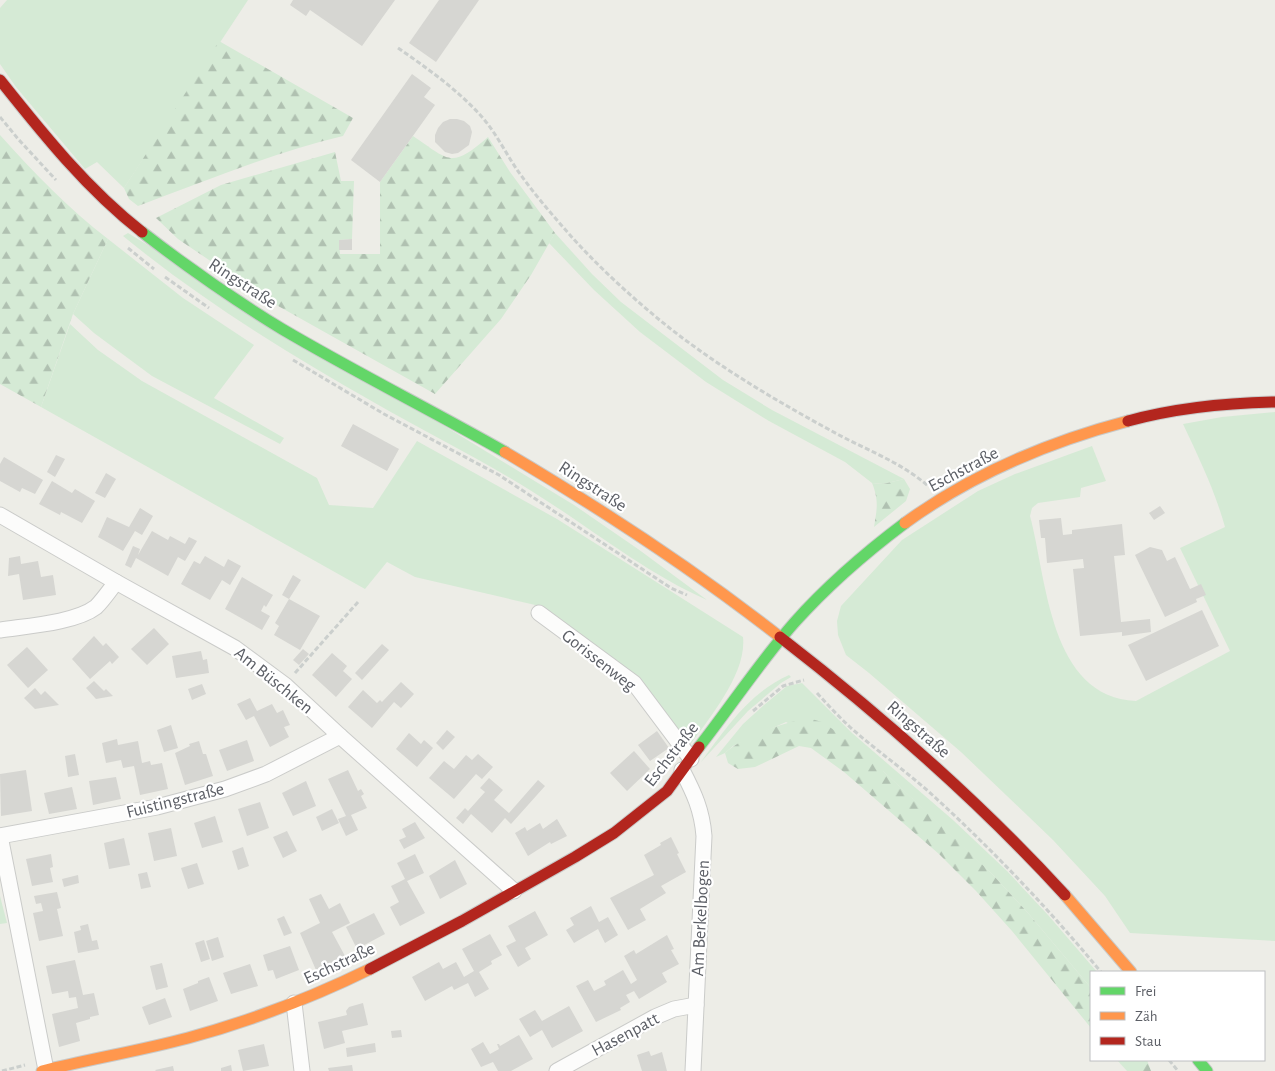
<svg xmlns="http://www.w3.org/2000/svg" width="1275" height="1071" font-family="'Alegreya Sans',sans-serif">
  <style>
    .green { fill: #d5ead5 }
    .forest { fill: url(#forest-firs) }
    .building { fill: #d6d6d2 }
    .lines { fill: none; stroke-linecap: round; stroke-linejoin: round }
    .street-casing { stroke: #cacbc9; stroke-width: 17 }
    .fast-casing { stroke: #c9cac9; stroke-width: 13 }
    .slow-casing { stroke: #c9cac9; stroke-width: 13 }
    .jam-casing { stroke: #c9cac9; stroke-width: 13 }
    .path { stroke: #cbcfcd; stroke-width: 3; stroke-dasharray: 5 2.5; stroke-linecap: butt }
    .street { stroke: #fcfcfb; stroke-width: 15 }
    .fast { stroke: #63d668; stroke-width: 11 }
    .slow { stroke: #ff974d; stroke-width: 11 }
    .jam { stroke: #b3261e; stroke-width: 11 }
    .labels { text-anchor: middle; stroke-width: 4.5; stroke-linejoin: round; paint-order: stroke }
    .street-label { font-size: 18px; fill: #5c5f66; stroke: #fff }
  </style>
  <defs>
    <pattern id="forest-firs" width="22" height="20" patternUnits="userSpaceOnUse" patternTransform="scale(1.25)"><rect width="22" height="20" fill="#d5ead5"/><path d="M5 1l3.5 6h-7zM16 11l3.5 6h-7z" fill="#b0c1b1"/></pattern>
  </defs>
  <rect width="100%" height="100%" fill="#edede7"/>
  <g class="green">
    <polygon points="7,0 248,0 124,188 97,162 85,169 16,87 0,64 0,8"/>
    <path d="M128,233L574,505L638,549L707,600C644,572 591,528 533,492C482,460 427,433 375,403C287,353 201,300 123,236Z"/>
    <polygon points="555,233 592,274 621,302 723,380 772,410 904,479 883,484 872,483 845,462 769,421 706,382 640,332 594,290 549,243"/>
    <polygon points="108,239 183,298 254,345 214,398 284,438 280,444 152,376 94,333 73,314"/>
    <path d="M70,324L98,350L142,381L317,478L329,505L373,508L417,441L557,519L743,637C747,673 710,717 690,745L642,681L544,607L415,577L387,562L365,589L41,407Z"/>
    <path d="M1275,412V941L1130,933L1105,896L1053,840L961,752L869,673L846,655L838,635L837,621L841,606L902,540L978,491L1015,474L1092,446L1106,481L1081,488L1080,497L1038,503L1032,508L1030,516C1047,579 1049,697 1136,701L1230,651L1180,548L1225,527C1215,491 1199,458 1183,424L1222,417Z"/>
    <path d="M789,675L791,677L781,683L748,711L701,762C726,728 749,693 789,675Z"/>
    <polygon points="802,683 852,733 953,820 1007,871 1048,915 1097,972 1091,972 1091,988 1028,913 993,875 884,772 786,722 733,746 725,753 716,757 743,724 764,705 787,686"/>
    <polygon points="0,896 7,923 0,924"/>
  </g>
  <g class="forest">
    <path d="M219,41L353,118L343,136C272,153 206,181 138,206L129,199L124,188Z"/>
    <path d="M0,135C33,172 68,208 108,239L73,314L41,407L0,384Z"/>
    <path d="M413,136C450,161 451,169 488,137L510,172L555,233L531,275L501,319L435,394L271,302L178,239L156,218L221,185L335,152L341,181H354L352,239L339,240L340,254H380V182Z"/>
    <path d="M904,479L910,489L906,501L874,527C877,509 879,500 872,483L883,484Z"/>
    <path d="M808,718L822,722L837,732L884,772L960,843L993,875L1028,913L1091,988V1028L1012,931L976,891L939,854L844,772L811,748L799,746L755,767L738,769L728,763L725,753C744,736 783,723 808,718Z"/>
    <polygon points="1117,1060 1147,1060 1151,1071 1127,1071"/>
  </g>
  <g class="building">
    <polygon points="293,0 395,0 362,46 310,10 306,16 290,5"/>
    <polygon points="439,0 479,0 436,62 409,43"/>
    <polygon points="412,74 431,88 424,97 435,105 380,182 351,160"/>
    <polygon points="450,119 457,119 464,121 470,126 472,132 469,145 458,153 452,154 445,152 435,142 435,135 438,128 443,122"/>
    <polygon points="352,239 352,250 339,250 339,240"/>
    <polygon points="353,424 399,449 387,471 341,446"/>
    <polygon points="56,455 65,459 55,477 47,472"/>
    <polygon points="4,457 43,480 35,494 22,488 20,492 0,481 0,464"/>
    <polygon points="106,473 116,479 105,498 95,493"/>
    <polygon points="52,481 72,493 75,489 95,501 82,523 61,512 60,515 39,504"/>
    <polygon points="1160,506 1165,513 1154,520 1149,513"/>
    <polygon points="140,508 153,516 142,535 135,531 123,551 98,537 107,517 129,527"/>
    <polygon points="1061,518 1063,535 1072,534 1072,530 1122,524 1125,555 1114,556 1121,622 1150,619 1151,632 1122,636 1122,632 1080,636 1073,569 1084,568 1083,559 1047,563 1045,538 1041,538 1039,520"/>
    <polygon points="152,531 168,540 170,536 185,544 189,537 197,541 185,561 178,557 168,576 136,558 131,568 125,565 133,546 140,549 138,555"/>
    <polygon points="1150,547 1162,550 1167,561 1175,557 1190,589 1201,584 1206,595 1196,599 1197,602 1165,617 1135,555"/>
    <polygon points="20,556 21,564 38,561 41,577 53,575 56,595 23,600 19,574 8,576 9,558"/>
    <polygon points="205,556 224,567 228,559 241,566 230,585 222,580 210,600 181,584 194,561 200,564"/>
    <polygon points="293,575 301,580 289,599 320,616 300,650 274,635 279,626 275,623 289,599 282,595"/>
    <polygon points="242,577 273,595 266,607 264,605 261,611 270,616 262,630 225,609"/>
    <polygon points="1202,610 1219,646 1146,681 1128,645"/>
    <polygon points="154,628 169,644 147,665 131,649"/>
    <polygon points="94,636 103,646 106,643 119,657 112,664 110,661 90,679 72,659"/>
    <polygon points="382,644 389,650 362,680 355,673"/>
    <polygon points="27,647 48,670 28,688 7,665"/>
    <polygon points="303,649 309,654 299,665 293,660"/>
    <polygon points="201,651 203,660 207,659 209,673 176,678 172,656"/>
    <polygon points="332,653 347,666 343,671 352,679 336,697 312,675"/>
    <polygon points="94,681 104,691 106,689 113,696 96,699 86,688"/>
    <polygon points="401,682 414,694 401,708 394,702 372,728 348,707 363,690 377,703 380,700 382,702"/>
    <polygon points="202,684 206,694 192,700 188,689"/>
    <polygon points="35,688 41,695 45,691 59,705 35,709 24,698"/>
    <polygon points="250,698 257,711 272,704 277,713 283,710 290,725 284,727 289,737 270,747 254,716 246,720 237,704"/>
    <polygon points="171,725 178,748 164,752 157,730"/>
    <polygon points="447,730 455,737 443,750 436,743"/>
    <polygon points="657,731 669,748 650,761 638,745"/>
    <polygon points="409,733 421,744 424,740 433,748 417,767 396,749"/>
    <polygon points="117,739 118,745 138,741 142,763 150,761 151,765 162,763 168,789 140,795 134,766 123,768 121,760 106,763 102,743"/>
    <polygon points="247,740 254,761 227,771 219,750"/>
    <polygon points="199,741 203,754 206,754 213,776 185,785 175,753 190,746 189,744"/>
    <polygon points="634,751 650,769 627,791 610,773"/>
    <polygon points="75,754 79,775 68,777 65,756"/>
    <polygon points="478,754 493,767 482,779 476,774 454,799 429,778 444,761 454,769 466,755 472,760"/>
    <polygon points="26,770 32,811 1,816 0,774"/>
    <polygon points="348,770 358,791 361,789 364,794 361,796 367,808 351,815 358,830 346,836 338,819 346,816 328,779"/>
    <polygon points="116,777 121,799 93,805 89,781"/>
    <polygon points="489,778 503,790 494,800 509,813 538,780 545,786 511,824 505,818 492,833 471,814 463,824 456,818 465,808 468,811 485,792 480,788"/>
    <polygon points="306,781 316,806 293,816 282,793"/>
    <polygon points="72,787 77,809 49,814 44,793"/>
    <polygon points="260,802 269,828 247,836 238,809"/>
    <polygon points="332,809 339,823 322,831 316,817"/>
    <polygon points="215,816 223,842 202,848 194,823"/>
    <polygon points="557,819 567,836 551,844 550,842 528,856 515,833 525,827 527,831 540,823 543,829"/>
    <polygon points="415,822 425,838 404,849 399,840 406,837 402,829"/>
    <polygon points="171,828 177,856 154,861 148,833"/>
    <polygon points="287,831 297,851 283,858 273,837"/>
    <polygon points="671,837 679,853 677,854 686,872 661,886 666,893 640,909 646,920 628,930 610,898 654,875 644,855 661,845 660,843"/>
    <polygon points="124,838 130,865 109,869 104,843"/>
    <polygon points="243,847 249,866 238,870 232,851"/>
    <polygon points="51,854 53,867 50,868 53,882 32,886 26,859"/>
    <polygon points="415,854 424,873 407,881 425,913 400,926 390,907 399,902 391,886 405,879 397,863"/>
    <polygon points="455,860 467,884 440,899 429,876"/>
    <polygon points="197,863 204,884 188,889 181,868"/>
    <polygon points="147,872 151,887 141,889 138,874"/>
    <polygon points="78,875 79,883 64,887 62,879"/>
    <polygon points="57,892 61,908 57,909 63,936 39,941 33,913 43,911 41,903 36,904 34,896"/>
    <polygon points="321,894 329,909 340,903 350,923 332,932 345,956 316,970 300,933 320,923 309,899"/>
    <polygon points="591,906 599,922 608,917 618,935 605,943 598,929 574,943 566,930 574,925 570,918"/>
    <polygon points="535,911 548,935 525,948 531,959 518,967 506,946 516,941 508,926"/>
    <polygon points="374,913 385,934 357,949 346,927"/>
    <polygon points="284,916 292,933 284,936 277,919"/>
    <polygon points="88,924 92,941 97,940 99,949 78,953 74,932 81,930 80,926"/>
    <polygon points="490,934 502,955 491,961 492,964 479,972 489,989 475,997 468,983 454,990 452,986 425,1001 412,977 439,962 443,969 456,962 464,977 474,971 462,949"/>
    <polygon points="667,935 674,949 671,950 679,964 662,973 667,982 639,999 634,991 626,995 630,1002 620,1008 621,1010 596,1022 576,986 588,980 594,991 606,985 604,981 623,970 631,984 637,980 624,956 634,950 636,954"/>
    <polygon points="218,937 224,957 212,961 206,941"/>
    <polygon points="204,940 210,959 201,962 195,943"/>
    <polygon points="290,946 299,970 276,979 273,970 268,971 263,955"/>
    <polygon points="75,960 83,995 94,993 99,1015 90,1017 90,1019 76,1023 80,1041 59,1047 52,1014 78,1008 76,997 69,998 68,991 52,994 46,966"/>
    <polygon points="162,963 168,987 156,990 150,966"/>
    <polygon points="250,964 258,986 231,994 223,973"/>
    <polygon points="209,977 218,1001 190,1011 183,989 198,983 198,981"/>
    <polygon points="165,998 172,1017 149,1025 142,1007"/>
    <polygon points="363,1003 368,1025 342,1031 345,1043 324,1049 318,1022 347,1015 346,1011 349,1007"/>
    <polygon points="569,1006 583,1031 552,1048 542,1030 530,1037 519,1019 535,1010 542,1021"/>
    <polygon points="401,1030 402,1037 392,1038 391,1031"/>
    <polygon points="519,1035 533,1059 511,1071 498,1071 493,1062 481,1067 471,1049 483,1042 490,1054 499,1049 497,1044 499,1044 500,1046"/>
    <polygon points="375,1043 376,1052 347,1057 346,1048"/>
    <polygon points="264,1044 269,1066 243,1071 238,1050"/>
    <polygon points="649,1051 651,1056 662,1052 667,1071 642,1071 637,1055"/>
    <polygon points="231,1065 232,1071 221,1071 221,1068"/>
    <polygon points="352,1065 353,1071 329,1071 328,1068"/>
    <polygon points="173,1066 174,1071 156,1071 155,1070"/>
  </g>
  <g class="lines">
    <defs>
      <g id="street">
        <polyline points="0,515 116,582 235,648 285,685 340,736 514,891"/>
        <polyline points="539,613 634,683 691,759"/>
        <path d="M0,630C26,626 75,623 96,607C103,600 110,590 116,582"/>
        <path d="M682,770C694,793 702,810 704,836L693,1071"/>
        <polyline points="0,836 157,807 225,789 266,774 340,736"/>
        <polyline points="0,836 46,1070"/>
        <polyline points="294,1003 302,1071"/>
        <polyline points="557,1071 655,1017 674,1009 696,1005"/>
      </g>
      <g id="fast">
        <path d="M142,232C187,267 233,299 282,329C355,372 431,410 505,452"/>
        <path d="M699,747C731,706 760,662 794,623C827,586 865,553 905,523"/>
        <polyline points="1198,1060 1207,1071"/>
      </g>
      <g id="slow">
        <path d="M505,452C600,508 693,569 780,637"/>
        <path d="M905,523C971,475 1048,442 1128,421"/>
        <polyline points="1065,895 1131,972"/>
        <path d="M42,1071C90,1059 139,1051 188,1038C250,1021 311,998 370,969"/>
      </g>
      <g id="jam">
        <path d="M0,80C43,134 87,189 142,232"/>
        <path d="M1128,421C1176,408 1225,403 1275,402"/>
        <path d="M780,637C882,716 978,800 1065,895"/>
        <polyline points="370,969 462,921 575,857 614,833 667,791 699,747"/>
      </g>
    </defs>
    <use href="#street" class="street-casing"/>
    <use href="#fast" class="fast-casing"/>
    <use href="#slow" class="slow-casing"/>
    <use href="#jam" class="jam-casing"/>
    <g class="path">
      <path d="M398,48C427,68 458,90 482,117C497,134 507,156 520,174C533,192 548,210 563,227C594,263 630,296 667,326C720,368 780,403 839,435C869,451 902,463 928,486"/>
      <polyline points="0,117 19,140 56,180"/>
      <polyline points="128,248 154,269"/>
      <polyline points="165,277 209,308"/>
      <polyline points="293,360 384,414 499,475 671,588 687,595"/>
      <polyline points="295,673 358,602"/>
      <path d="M817,693C828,705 839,717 851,728C876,750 903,769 928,791C990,847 1048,908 1101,972"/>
      <polyline points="753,711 783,686 804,680"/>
      <polyline points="1169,1060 1178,1071"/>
      <polyline points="2,1071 25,1065"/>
    </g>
    <use href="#street" class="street"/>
    <use href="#fast" class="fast"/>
    <use href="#slow" class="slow"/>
    <use href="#jam" class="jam"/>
  </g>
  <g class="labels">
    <g class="street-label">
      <text transform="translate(243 283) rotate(33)" y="6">Ringstraße</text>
      <text transform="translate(963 469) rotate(-28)" y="6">Eschstraße</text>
      <text transform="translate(593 486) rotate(33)" y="6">Ringstraße</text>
      <text transform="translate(599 660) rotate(38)" y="6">Gorissenweg</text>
      <text transform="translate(274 680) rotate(39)" y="6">Am Büschken</text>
      <text transform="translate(919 729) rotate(41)" y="6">Ringstraße</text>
      <text transform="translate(671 754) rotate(-52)" y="6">Eschstraße</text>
      <text transform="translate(175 800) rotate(-14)" y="6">Fuistingstraße</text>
      <text transform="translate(700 918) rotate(-87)" y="6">Am Berkelbogen</text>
      <text transform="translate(339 963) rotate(-25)" y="6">Eschstraße</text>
      <text transform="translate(625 1034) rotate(-28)" y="6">Hasenpatt</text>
    </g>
  </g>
  <rect x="1090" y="971" width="175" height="90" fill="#ffffff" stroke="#bebfc2"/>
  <rect x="1100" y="987" width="25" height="8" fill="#63d668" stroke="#bebfc2"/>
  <text x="1135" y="996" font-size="15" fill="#5c5f66">Frei</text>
  <rect x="1100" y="1012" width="25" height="8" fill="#ff974d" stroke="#bebfc2"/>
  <text x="1135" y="1021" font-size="15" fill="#5c5f66">Zäh</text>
  <rect x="1100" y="1037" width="25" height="8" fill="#b3261e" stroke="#bebfc2"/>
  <text x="1135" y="1046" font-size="15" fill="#5c5f66">Stau</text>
</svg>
